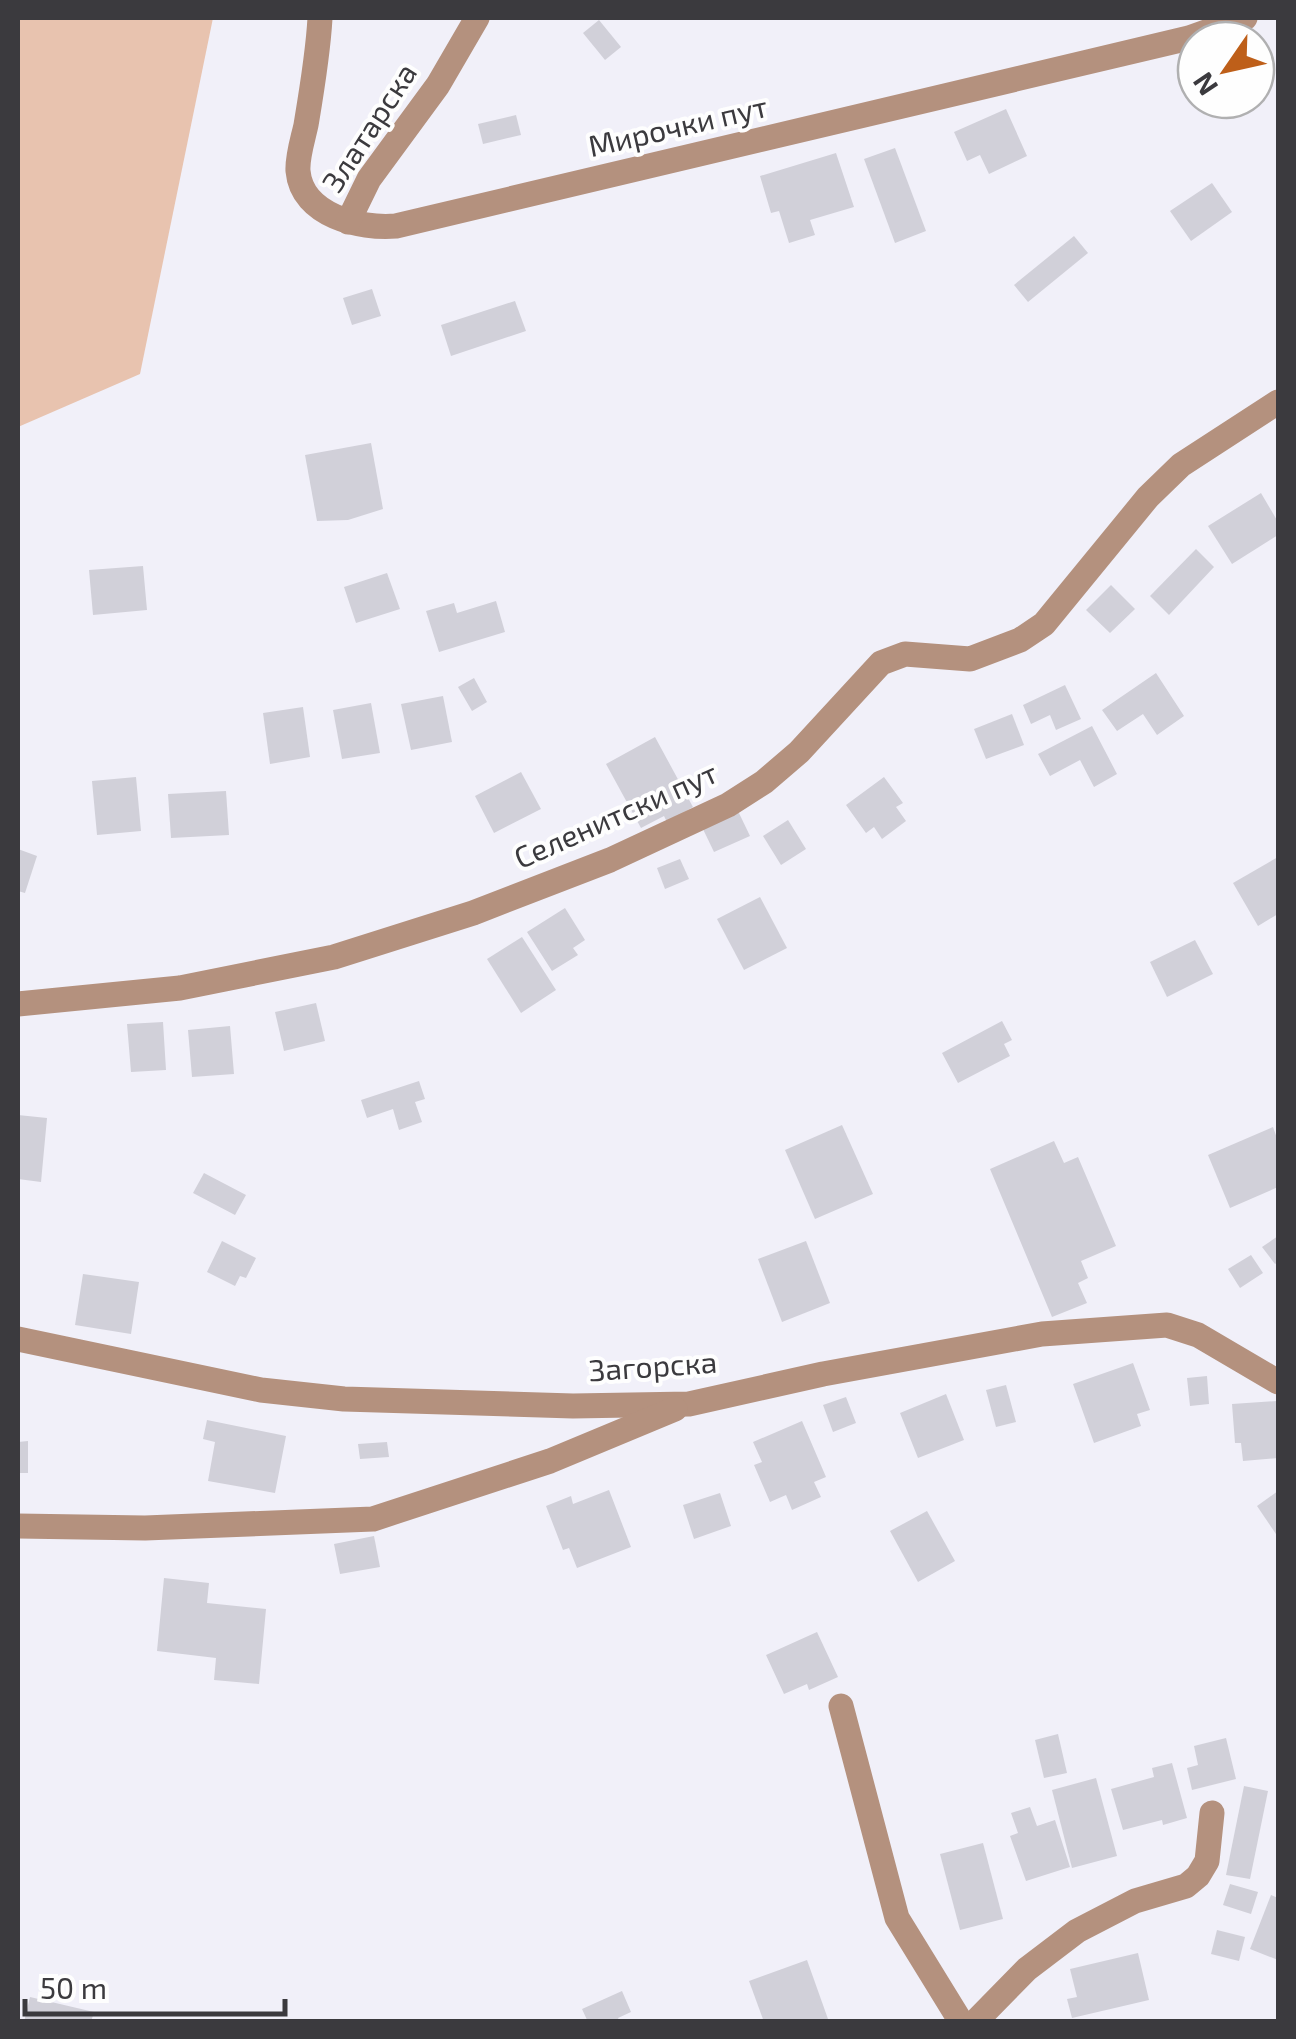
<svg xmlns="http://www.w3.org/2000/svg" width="1296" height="2039" font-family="'Exo 2',sans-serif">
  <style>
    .green { fill: #e8c3af }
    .building { fill: #d1d0d9 }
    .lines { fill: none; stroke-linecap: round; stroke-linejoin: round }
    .minor { stroke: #b4917e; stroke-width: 25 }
    .labels { text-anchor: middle; stroke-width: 8; stroke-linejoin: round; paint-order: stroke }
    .street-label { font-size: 30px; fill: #3b3a3e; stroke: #fefefe }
  </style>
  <rect width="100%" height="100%" fill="#f1f0f9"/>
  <polygon class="green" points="18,18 213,18 140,374 18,427"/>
  <g class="building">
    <polygon points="599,20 621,47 605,60 583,33"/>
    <polygon points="1006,109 1027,156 989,174 980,155 967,161 954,132"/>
    <polygon points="516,115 521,135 483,144 478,124"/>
    <polygon points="895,148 926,231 895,243 864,159"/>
    <polygon points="836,153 854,207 810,220 815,235 789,243 779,211 771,213 760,176"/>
    <polygon points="1212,183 1232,212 1191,241 1170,211"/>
    <polygon points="1074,236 1088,253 1028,302 1014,285"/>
    <polygon points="372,289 381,316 352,325 343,298"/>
    <polygon points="515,301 526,331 451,356 441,325"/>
    <polygon points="371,443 383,509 348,520 317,521 305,455"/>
    <polygon points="1261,493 1278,522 1278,535 1232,564 1208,526"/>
    <polygon points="1196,549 1214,567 1169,615 1150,596"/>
    <polygon points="143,566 147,610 93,615 89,570"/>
    <polygon points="387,573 400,609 356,623 344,587"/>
    <polygon points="1111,585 1135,609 1110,633 1086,610"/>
    <polygon points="496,601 505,632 439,652 426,611 454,603 457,613"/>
    <polygon points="1156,673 1184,716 1157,735 1143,714 1117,731 1102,710"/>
    <polygon points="474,678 487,702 472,711 458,687"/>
    <polygon points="1065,685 1081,719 1056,730 1050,715 1031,724 1023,705"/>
    <polygon points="443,696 452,742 411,750 401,704"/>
    <polygon points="371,703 380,753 342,759 333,710"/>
    <polygon points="303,707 310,757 270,764 263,713"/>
    <polygon points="1012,714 1024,745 986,759 974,729"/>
    <polygon points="1092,726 1117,774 1094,787 1080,760 1050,776 1038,754"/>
    <polygon points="655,737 693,807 667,822 664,816 641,828 606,764"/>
    <polygon points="521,772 541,809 494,833 475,796"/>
    <polygon points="136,777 141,831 97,835 92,781"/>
    <polygon points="884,777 903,803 896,807 906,821 882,839 874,827 866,833 846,805"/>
    <polygon points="226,791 229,835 171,838 168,794"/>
    <polygon points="738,811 750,836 714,852 702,827"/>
    <polygon points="788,820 806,849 781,865 763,836"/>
    <polygon points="18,849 37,856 25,893 18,891"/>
    <polygon points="1278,857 1278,914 1258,926 1233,883"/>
    <polygon points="680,859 689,879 665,889 657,868"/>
    <polygon points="760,897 787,948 744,970 717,919"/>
    <polygon points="565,908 585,940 573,948 578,955 552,971 527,932"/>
    <polygon points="522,937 556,990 521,1013 487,959"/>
    <polygon points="1195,940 1213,974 1167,997 1150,962"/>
    <polygon points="316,1003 325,1041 284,1051 275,1012"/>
    <polygon points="1002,1021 1012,1040 1004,1044 1010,1056 958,1083 942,1053"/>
    <polygon points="163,1022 166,1070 131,1072 127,1024"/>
    <polygon points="230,1026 234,1074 192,1077 188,1030"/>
    <polygon points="419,1081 425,1099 415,1102 422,1122 399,1130 393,1109 367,1118 361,1100"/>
    <polygon points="18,1115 47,1118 41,1182 18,1179"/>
    <polygon points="842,1125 873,1194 815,1219 785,1150"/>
    <polygon points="1273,1127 1278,1141 1278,1187 1230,1208 1208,1155"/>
    <polygon points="1054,1141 1064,1163 1078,1157 1116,1246 1081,1261 1088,1278 1078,1283 1087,1303 1052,1317 990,1169"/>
    <polygon points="204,1173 246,1195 235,1215 193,1193"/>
    <polygon points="1278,1236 1278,1262 1275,1264 1262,1247"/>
    <polygon points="222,1241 256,1258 246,1278 240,1276 235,1286 207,1272"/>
    <polygon points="806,1241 830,1303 782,1322 758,1259"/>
    <polygon points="1251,1255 1263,1273 1240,1288 1228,1269"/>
    <polygon points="83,1274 139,1282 131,1334 75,1325"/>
    <polygon points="1133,1363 1150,1410 1137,1414 1141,1426 1094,1443 1073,1384"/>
    <polygon points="1207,1376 1209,1404 1190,1406 1187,1378"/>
    <polygon points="1006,1385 1016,1422 996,1427 986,1390"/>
    <polygon points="946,1394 964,1440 918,1458 900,1413"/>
    <polygon points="846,1397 856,1423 833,1432 823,1405"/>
    <polygon points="1277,1401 1278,1458 1243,1461 1241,1443 1235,1443 1232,1404"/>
    <polygon points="207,1420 286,1436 275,1493 208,1481 215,1442 203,1439"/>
    <polygon points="802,1421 826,1477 814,1482 821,1497 792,1510 786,1495 770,1502 754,1465 762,1462 753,1442"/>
    <polygon points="28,1441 28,1473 18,1473 18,1442"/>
    <polygon points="387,1442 389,1457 360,1459 358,1444"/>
    <polygon points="609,1490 631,1547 577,1568 569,1548 563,1550 546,1506 571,1496 573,1504"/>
    <polygon points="1278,1491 1278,1537 1257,1506"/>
    <polygon points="720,1493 731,1526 694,1539 683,1505"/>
    <polygon points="927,1511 955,1561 918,1582 890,1531"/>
    <polygon points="374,1536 380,1567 340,1574 334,1544"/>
    <polygon points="164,1578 209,1583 207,1603 266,1609 259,1684 214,1680 216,1658 157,1651"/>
    <polygon points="817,1632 838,1677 809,1690 807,1684 784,1694 766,1655"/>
    <polygon points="1058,1734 1067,1773 1044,1778 1035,1740"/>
    <polygon points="1226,1738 1236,1779 1192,1790 1187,1768 1198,1765 1194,1746"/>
    <polygon points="1172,1763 1187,1818 1163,1825 1162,1820 1123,1830 1111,1789 1154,1777 1152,1768"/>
    <polygon points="1096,1778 1117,1856 1072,1868 1052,1790"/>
    <polygon points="1244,1786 1268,1791 1250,1879 1226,1875"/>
    <polygon points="1030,1807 1037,1826 1055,1820 1070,1867 1026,1881 1010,1836 1018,1833 1011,1813"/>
    <polygon points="983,1843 1003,1919 960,1930 940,1854"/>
    <polygon points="1230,1884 1258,1892 1251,1914 1223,1905"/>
    <polygon points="1271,1895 1278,1898 1278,1960 1250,1949"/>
    <polygon points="1217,1930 1245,1937 1239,1961 1211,1954"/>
    <polygon points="1138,1953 1149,2000 1072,2018 1067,1999 1077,1997 1070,1969"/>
    <polygon points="807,1960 828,2019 764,2022 749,1981"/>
    <polygon points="622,1991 631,2012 618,2018 620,2022 588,2022 582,2009"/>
    <polygon points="30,1997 94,2012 91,2022 24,2022"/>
  </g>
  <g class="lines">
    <g class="minor">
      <path d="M320,18C318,54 312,89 306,125C303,139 297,157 298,171C302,216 360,229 396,226L1189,38L1245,18"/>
      <polyline points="348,222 369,179 438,85 477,18"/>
      <polyline points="18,1004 180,988 334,957 473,913 610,860 728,805 764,782 799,752 881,663 905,654 970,659 1020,640 1044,624 1148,497 1181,465 1278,402"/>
      <polyline points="18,1339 261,1390 344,1399 573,1406 689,1404 823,1374 1042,1334 1167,1325 1198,1335 1278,1382"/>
      <polyline points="18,1526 145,1528 373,1519 550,1461 675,1409"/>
      <polyline points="841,1706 897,1918 961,2022"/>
      <polyline points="975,2022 1027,1969 1077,1931 1135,1901 1186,1886 1198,1876 1207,1861 1212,1813"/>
    </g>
  </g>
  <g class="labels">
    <g class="street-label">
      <text transform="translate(678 127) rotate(-13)" y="10">Мирочки пут</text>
      <text transform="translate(370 128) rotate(-57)" y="10">Златарска</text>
      <text transform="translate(616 816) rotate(-24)" y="10">Селенитски пут</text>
      <text transform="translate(653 1367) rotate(-4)" y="10">Загорска</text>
    </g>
  </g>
  <rect width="1296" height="2039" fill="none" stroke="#3b3a3e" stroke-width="40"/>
  <g transform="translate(1226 70) rotate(236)"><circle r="48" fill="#fefefe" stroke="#b0b0b1" stroke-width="2.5"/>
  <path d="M0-8L18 38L0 25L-18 38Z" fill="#be5f19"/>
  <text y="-15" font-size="28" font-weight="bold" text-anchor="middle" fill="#3b3a3e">N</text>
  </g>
  <path d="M25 1999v15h260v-15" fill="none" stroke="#3b3a3e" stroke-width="5"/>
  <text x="40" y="1999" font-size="30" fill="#3b3a3e" stroke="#fefefe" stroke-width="8" paint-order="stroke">50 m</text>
</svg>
